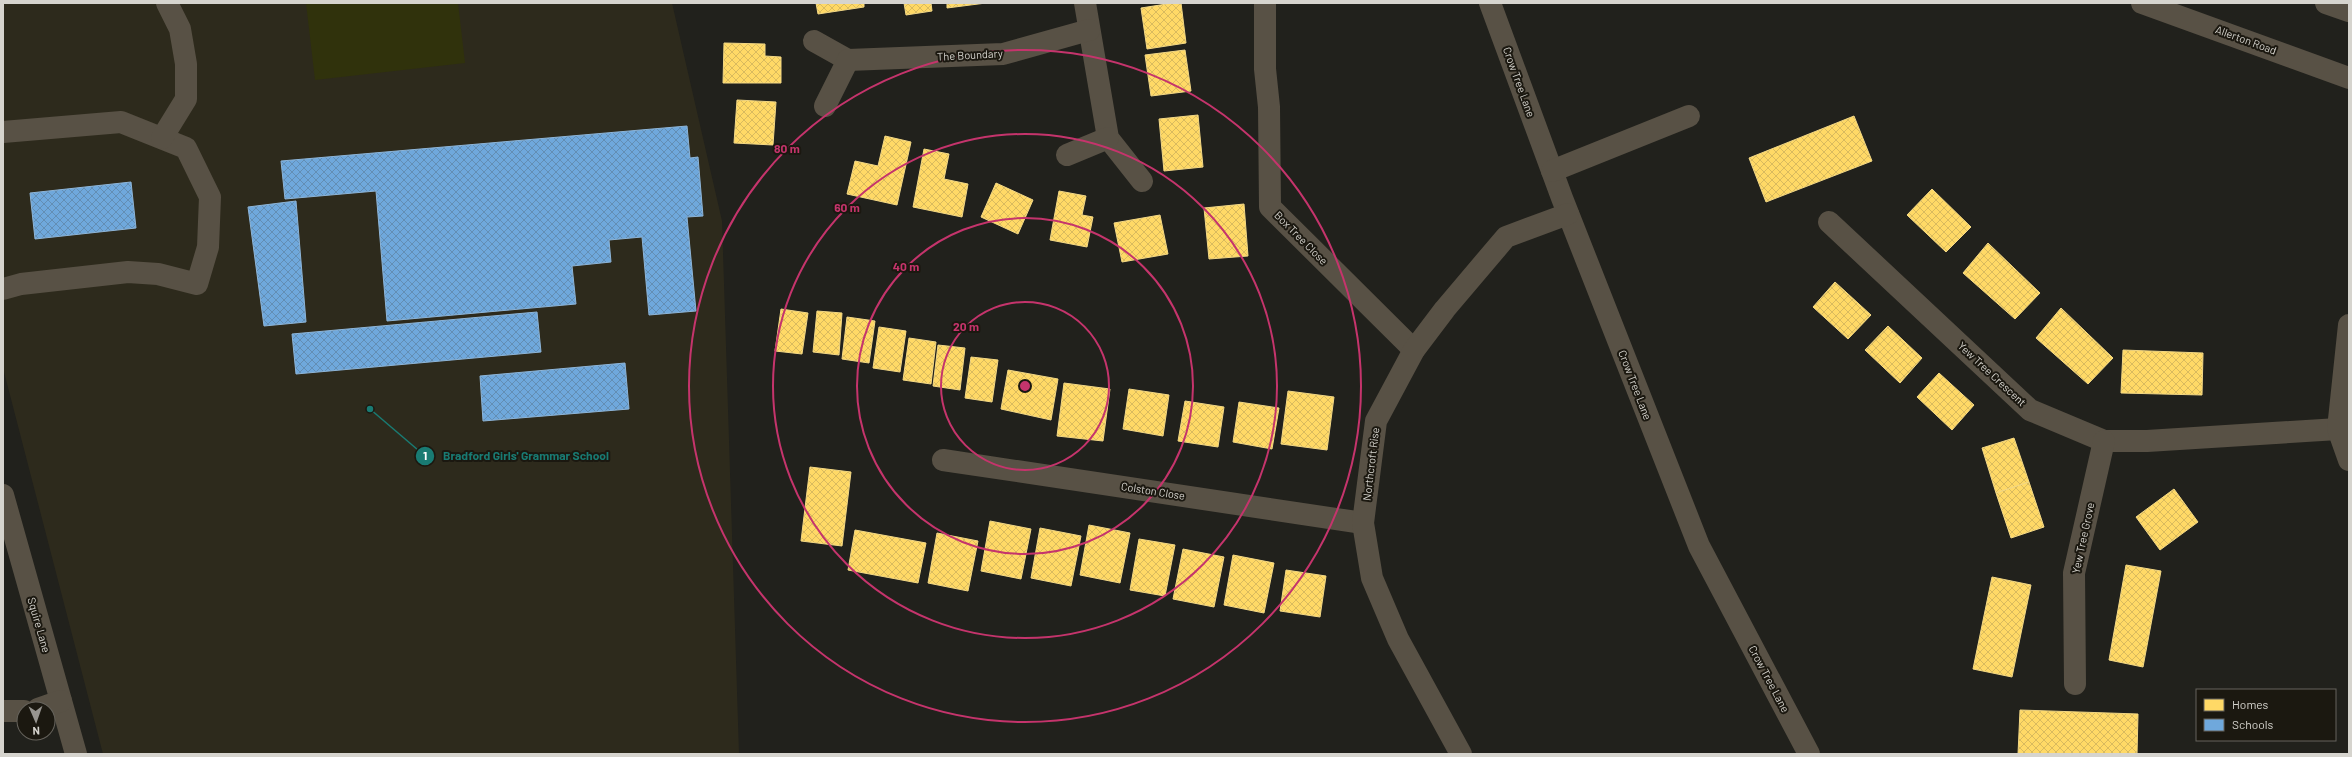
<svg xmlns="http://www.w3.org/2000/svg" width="2352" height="757" font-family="Barlow,sans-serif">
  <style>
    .built { fill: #2d2a1c }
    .grass { fill: #30320c }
    .homes { fill: url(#homes-cross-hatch); stroke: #f3d885 }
    .schools { fill: url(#schools-cross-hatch); stroke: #8eb5d8 }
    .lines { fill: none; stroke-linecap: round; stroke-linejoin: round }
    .minor { stroke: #585145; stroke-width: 22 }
    .ring { fill: none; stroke: #c5346c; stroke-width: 2 }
    .labels { text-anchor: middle; stroke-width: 4; stroke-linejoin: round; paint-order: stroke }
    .street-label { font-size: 11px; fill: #d6d4ce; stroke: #1b1810 }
    .centre { fill: #c5346c; stroke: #1b1810; stroke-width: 2 }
    .ring-label { font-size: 12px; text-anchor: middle; font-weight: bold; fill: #c5346c; stroke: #1b1810; stroke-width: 4; stroke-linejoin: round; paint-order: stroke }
    .leader { fill: none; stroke: #197b73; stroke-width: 1.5 }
    .callout-dot { fill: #197b73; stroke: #1b1810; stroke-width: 1.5 }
    .mark-label { font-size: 12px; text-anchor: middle; font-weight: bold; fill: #fff }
    .callout-label { font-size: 12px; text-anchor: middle; font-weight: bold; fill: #197b73; stroke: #1b1810; stroke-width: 4; stroke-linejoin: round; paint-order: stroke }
  </style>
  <defs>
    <pattern id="homes-cross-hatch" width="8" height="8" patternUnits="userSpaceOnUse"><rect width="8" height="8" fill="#ffd966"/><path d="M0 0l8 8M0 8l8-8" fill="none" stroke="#d9ba5e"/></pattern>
    <pattern id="schools-cross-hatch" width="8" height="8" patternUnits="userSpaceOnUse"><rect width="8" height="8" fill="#6fa8dc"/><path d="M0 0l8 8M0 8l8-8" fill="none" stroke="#638eb4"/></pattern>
  </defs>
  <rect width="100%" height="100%" fill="#21211c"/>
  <polygon class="built" points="3,3 672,3 722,221 739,754 103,754 3,368"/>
  <polygon class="grass" points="306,3 458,3 465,63 315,80"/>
  <g class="homes">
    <polygon points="816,3 864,3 864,7 818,14"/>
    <polygon points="904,3 931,3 932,11 906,15"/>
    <polygon points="947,3 986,3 947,8"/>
    <polygon points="1173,3 1181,3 1186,43 1147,49 1141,8"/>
    <polygon points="724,43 765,44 765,56 781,57 781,83 723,83"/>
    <polygon points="1185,50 1191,91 1151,96 1145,55"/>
    <polygon points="737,100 776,102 773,145 734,143"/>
    <polygon points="1198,115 1203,167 1164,171 1159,119"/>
    <polygon points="1854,116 1872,161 1766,202 1749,158"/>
    <polygon points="885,136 911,142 897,205 847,194 855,161 878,166"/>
    <polygon points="924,149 949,154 944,179 968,184 962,217 913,207"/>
    <polygon points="996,183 1033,200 1018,234 981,217"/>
    <polygon points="1932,189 1971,227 1946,252 1907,215"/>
    <polygon points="1059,191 1086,196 1082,215 1093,217 1087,247 1050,240"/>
    <polygon points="1244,204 1248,256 1209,259 1204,208"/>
    <polygon points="1160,215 1168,254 1122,262 1114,223"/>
    <polygon points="1988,243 2040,293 2015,319 1963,273"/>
    <polygon points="1835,282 1871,315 1848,339 1813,307"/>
    <polygon points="2061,308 2113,358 2088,384 2036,338"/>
    <polygon points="781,309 808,313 802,354 775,351"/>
    <polygon points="817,311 842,313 839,355 813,352"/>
    <polygon points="847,317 875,321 869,363 842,359"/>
    <polygon points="1888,326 1922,358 1900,383 1865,350"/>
    <polygon points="879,327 906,331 900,372 873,368"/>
    <polygon points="909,338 936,342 931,384 903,380"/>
    <polygon points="938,345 965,348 960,390 933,386"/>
    <polygon points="2123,350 2203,353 2202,395 2121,393"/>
    <polygon points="971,357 998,360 992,402 965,398"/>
    <polygon points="1008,370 1058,379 1051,420 1001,409"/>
    <polygon points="1939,373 1974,405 1952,430 1917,397"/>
    <polygon points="1064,383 1110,389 1103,441 1057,436"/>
    <polygon points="1129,389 1169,395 1163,436 1123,429"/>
    <polygon points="1288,391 1334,397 1327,450 1281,444"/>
    <polygon points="1185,401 1224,407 1218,447 1178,441"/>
    <polygon points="1239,402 1279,408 1272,449 1233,442"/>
    <polygon points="2014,438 2029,482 1996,493 1982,448"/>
    <polygon points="810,467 851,472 842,546 801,541"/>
    <polygon points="2029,482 2044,527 2011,538 1996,493"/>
    <polygon points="2174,489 2198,522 2160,550 2136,517"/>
    <polygon points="990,521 1031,529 1021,579 981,571"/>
    <polygon points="1089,525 1130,533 1120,583 1080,575"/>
    <polygon points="1040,528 1081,536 1071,586 1031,578"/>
    <polygon points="855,530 926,543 918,583 848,570"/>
    <polygon points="937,533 978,541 968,591 928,583"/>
    <polygon points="1139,539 1175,545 1165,596 1130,590"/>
    <polygon points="1183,549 1224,557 1214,607 1173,599"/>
    <polygon points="1233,555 1274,563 1264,613 1224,605"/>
    <polygon points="2126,565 2161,571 2143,667 2109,660"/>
    <polygon points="1286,570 1326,576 1320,617 1280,611"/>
    <polygon points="1992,577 2031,585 2012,677 1973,669"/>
    <polygon points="2020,710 2138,714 2137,754 2018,754"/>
  </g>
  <g class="schools">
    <polygon points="687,126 690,158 698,157 703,216 687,217 696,311 649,315 642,237 609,240 611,262 572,266 576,304 387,321 376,191 285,199 281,161"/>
    <polygon points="131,182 136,228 35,239 30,193"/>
    <polygon points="296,201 306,322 264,326 248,207"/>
    <polygon points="537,312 541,352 296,374 292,334"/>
    <polygon points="625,363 629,409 483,421 480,376"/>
  </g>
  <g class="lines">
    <g class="minor">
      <polyline points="1085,3 1108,138 1142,181"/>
      <polyline points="1265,3 1265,69 1269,107 1270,207 1414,350"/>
      <polyline points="1490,3 1562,198 1699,546 1809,754"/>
      <polyline points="2142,3 2349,78"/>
      <polyline points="2326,3 2349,11"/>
      <polyline points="814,41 848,60"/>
      <polyline points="825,106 848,60 1003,54 1089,30"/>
      <polyline points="3,132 121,122 186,148 210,197 208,247 197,284 158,274 128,272 21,284 3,289"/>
      <polyline points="162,138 186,99 186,64 180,29 167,3"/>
      <polyline points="1067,155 1108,138"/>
      <polyline points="1552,171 1689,116"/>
      <polyline points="1829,222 2030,410 2104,441 2147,441 2338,429"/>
      <polyline points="2349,325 2338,429 2349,460"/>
      <polyline points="943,460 1363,523"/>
      <polyline points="3,495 76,754"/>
      <polyline points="2075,684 2074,573 2104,441"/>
      <polyline points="38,709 61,701"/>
      <polyline points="3,711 24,711"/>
      <polyline points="1461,754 1398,639 1372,578 1363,523 1376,421 1414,350 1445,309 1506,237 1568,214"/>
    </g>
  </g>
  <g class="ring">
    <circle cx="1025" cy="386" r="84"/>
    <circle cx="1025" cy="386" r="168"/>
    <circle cx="1025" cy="386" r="252"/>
    <circle cx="1025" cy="386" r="336"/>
  </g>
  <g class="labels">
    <g class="street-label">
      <text transform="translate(2246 40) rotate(20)" y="4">Allerton Road</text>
      <text transform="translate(970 55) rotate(-3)" y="4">The Boundary</text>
      <text transform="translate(1519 82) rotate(70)" y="4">Crow Tree Lane</text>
      <text transform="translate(1301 238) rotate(45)" y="4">Box Tree Close</text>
      <text transform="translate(1992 374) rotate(43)" y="4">Yew Tree Crescent</text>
      <text transform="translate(1635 385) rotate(69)" y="4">Crow Tree Lane</text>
      <text transform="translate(1371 464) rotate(-83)" y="4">Northcroft Rise</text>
      <text transform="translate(1153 491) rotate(9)" y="4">Colston Close</text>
      <text transform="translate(2083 538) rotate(-78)" y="4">Yew Tree Grove</text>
      <text transform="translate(39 625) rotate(74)" y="4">Squire Lane</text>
      <text transform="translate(1769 679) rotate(62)" y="4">Crow Tree Lane</text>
    </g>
  </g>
  <circle cx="1025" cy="386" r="6" class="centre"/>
  <g class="ring-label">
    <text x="787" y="153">80 m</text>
    <text x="847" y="212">60 m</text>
    <text x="906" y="271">40 m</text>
    <text x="966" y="331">20 m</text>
  </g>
  <path class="leader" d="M370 409L425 456"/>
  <g class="callout-dot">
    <circle cx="370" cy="409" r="4"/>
    <circle cx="425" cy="456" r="10"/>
  </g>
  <g class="mark-label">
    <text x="425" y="460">1</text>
  </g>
  <g class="callout-label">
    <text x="526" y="460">Bradford Girls' Grammar School</text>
  </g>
  <rect width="2352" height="757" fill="none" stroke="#d6d4ce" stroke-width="8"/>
  <rect x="2196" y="689" width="140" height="52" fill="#1b1810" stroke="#66635c"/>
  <rect x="2204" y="699" width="20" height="12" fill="#ffd966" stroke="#66635c"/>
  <text x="2232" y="709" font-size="12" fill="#d6d4ce">Homes</text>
  <rect x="2204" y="719" width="20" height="12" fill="#6fa8dc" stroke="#66635c"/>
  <text x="2232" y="729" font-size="12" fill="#d6d4ce">Schools</text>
  <g transform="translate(36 721) rotate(178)"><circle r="19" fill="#1b1810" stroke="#66635c"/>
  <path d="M0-3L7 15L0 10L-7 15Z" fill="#979590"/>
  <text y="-6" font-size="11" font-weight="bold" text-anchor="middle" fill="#d6d4ce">N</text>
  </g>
</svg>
